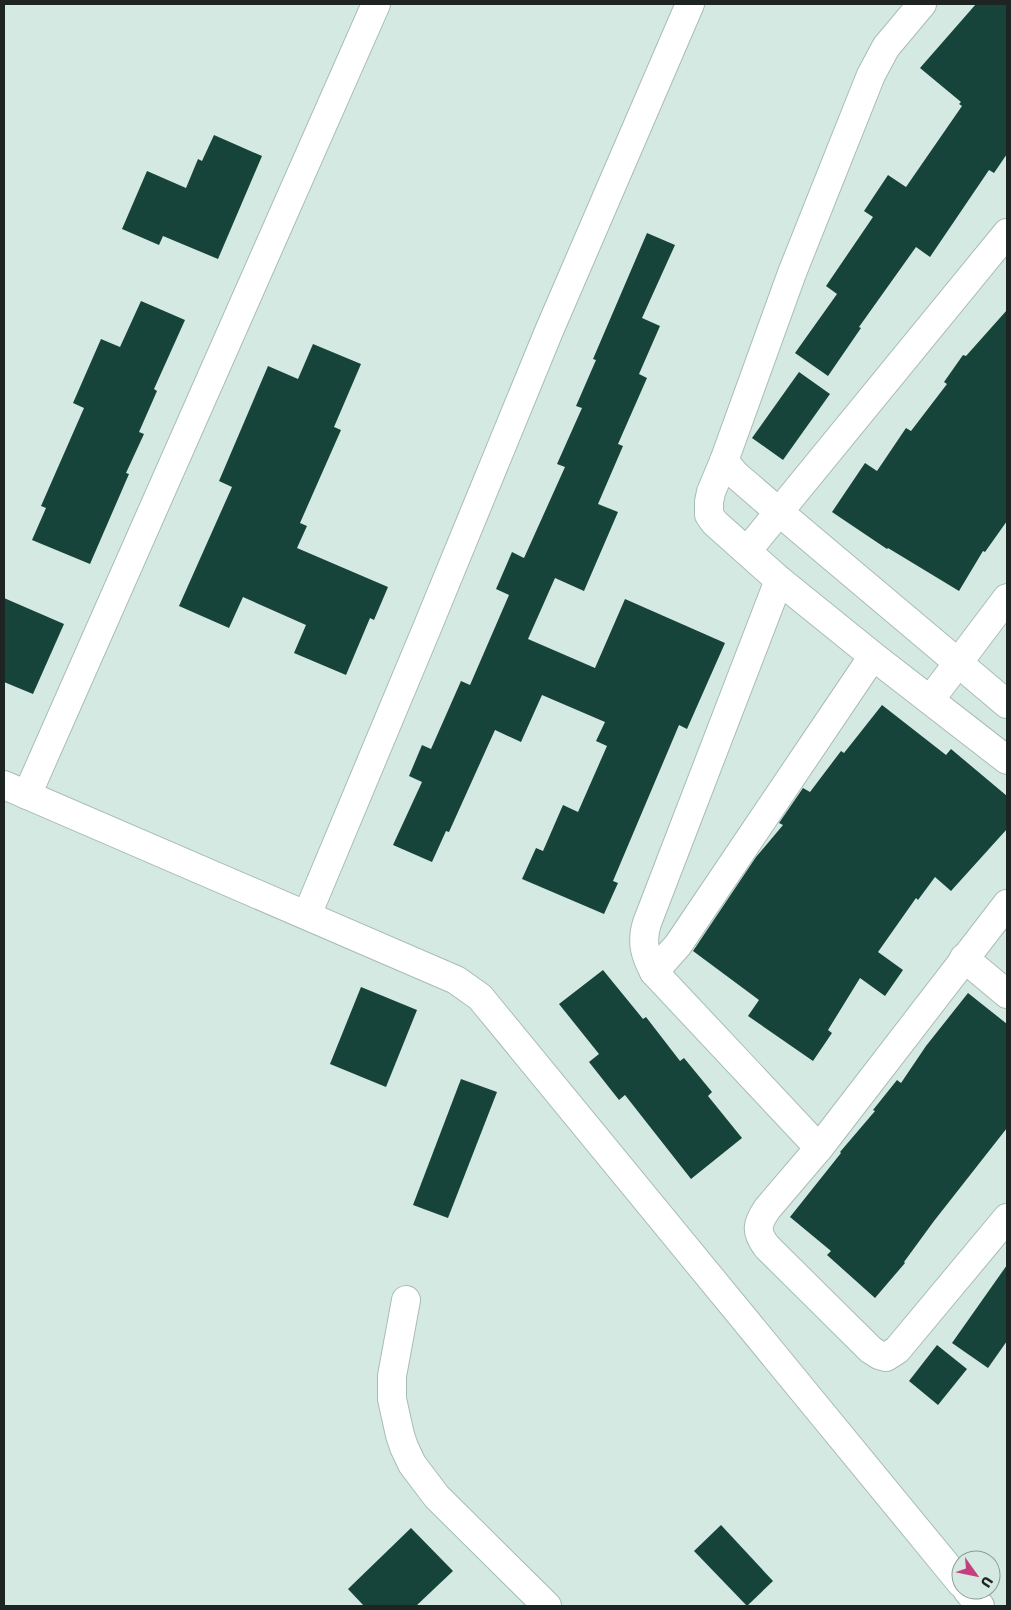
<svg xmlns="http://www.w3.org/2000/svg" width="1011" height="1610" font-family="Jost,sans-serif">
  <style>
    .building { fill: #16443a }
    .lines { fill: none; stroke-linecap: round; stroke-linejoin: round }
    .street-casing { stroke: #a8bcb6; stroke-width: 30 }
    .street { stroke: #fff; stroke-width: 28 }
  </style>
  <rect width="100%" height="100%" fill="#d5e9e3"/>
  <g class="building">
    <polygon points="976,4 1007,4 1007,154 994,173 989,170 930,257 916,247 859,327 861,328 828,376 795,353 837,294 826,286 873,217 864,211 888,175 906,187 962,106 959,104 961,102 920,68"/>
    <polygon points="214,135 262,156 218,259 163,236 159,245 122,229 147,171 186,188 198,159 202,161"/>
    <polygon points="647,233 675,245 642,318 660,326 639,374 647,378 618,444 623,446 598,504 618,512 584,591 555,578 528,639 595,668 625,599 725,643 687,729 679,725 613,881 618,883 604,914 522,879 536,848 543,851 563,805 578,812 607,746 596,741 605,722 542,695 521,742 495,730 449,832 446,831 432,862 393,845 422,782 409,776 422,745 431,749 461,681 470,685 509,595 496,589 512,552 524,558 565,467 557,464 582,408 576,406 596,360 593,359"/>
    <polygon points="141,301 185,320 154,389 157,391 139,432 144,434 126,473 129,474 90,564 32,540 46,508 41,506 84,408 73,403 101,339 120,347"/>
    <polygon points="1007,310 1007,521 985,552 983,551 959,591 888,548 887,549 832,512 865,463 877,471 906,428 911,431 947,384 944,382 963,355 966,356"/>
    <polygon points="313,344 361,364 334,427 341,430 300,523 307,526 297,548 388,587 374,620 370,618 346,675 294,653 306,625 243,597 229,628 179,606 232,487 219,481 268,366 298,379"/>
    <polygon points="799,372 830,394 783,460 752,438"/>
    <polygon points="4,598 64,624 33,694 4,682"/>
    <polygon points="882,705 946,755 951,749 1007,796 1007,829 951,891 935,877 918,900 916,898 878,952 903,970 885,996 860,978 828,1030 832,1033 813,1061 748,1016 759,1000 693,951 756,857 783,825 779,823 803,788 810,792 841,751 844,753"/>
    <polygon points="603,970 643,1019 646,1017 680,1061 684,1058 712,1092 708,1096 742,1138 691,1179 625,1095 619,1100 589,1062 599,1054 559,1004"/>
    <polygon points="361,987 417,1010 386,1087 330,1064"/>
    <polygon points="968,993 1007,1024 1007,1128 934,1221 904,1262 905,1263 875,1298 827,1255 831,1251 790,1217 841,1153 840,1152 875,1111 873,1110 897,1080 901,1083 926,1046"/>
    <polygon points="461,1079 497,1092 448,1218 413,1205"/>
    <polygon points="1007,1265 1007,1341 988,1368 952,1343"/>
    <polygon points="937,1345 967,1369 938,1405 909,1381"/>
    <polygon points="721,1525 773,1581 747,1606 694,1551"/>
    <polygon points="411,1528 453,1571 416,1606 364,1606 348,1589"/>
  </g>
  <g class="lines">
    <defs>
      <g id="street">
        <polyline points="922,4 886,47 871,75 792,273 724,461 711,492 709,502 709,515 715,523 779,580 873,656 1007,760"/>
        <polyline points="724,461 736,475 779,512 1007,704"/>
        <polyline points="747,551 1007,233"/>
        <path d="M779,580L647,923C641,942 645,955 654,972L819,1148"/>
        <polyline points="930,700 1007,598"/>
        <polyline points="4,785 456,980 480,997 961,1583"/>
        <polyline points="27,795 376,4"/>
        <path d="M1007,904L819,1148L767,1209C757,1224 755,1231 767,1247L871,1350L879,1355L886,1357L897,1350L1007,1218"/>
        <polyline points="307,915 427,628 549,331 690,4"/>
        <polyline points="964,958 1007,994"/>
        <polyline points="654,972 678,945 873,656"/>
        <polyline points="406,1300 392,1376 392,1399 400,1435 404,1447 412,1464 437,1497 547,1606"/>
        <polyline points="967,1590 980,1606"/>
      </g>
    </defs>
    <use href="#street" class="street-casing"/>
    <use href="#street" class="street"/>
  </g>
  <rect width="1011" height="1610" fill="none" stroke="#1d2422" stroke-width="10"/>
  <g transform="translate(976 1575) rotate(123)"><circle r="24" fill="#d5e9e3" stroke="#8b9a96"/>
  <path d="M0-4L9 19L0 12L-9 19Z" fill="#c63f7d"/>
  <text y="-8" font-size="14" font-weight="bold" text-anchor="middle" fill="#1d2422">U</text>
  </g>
</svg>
